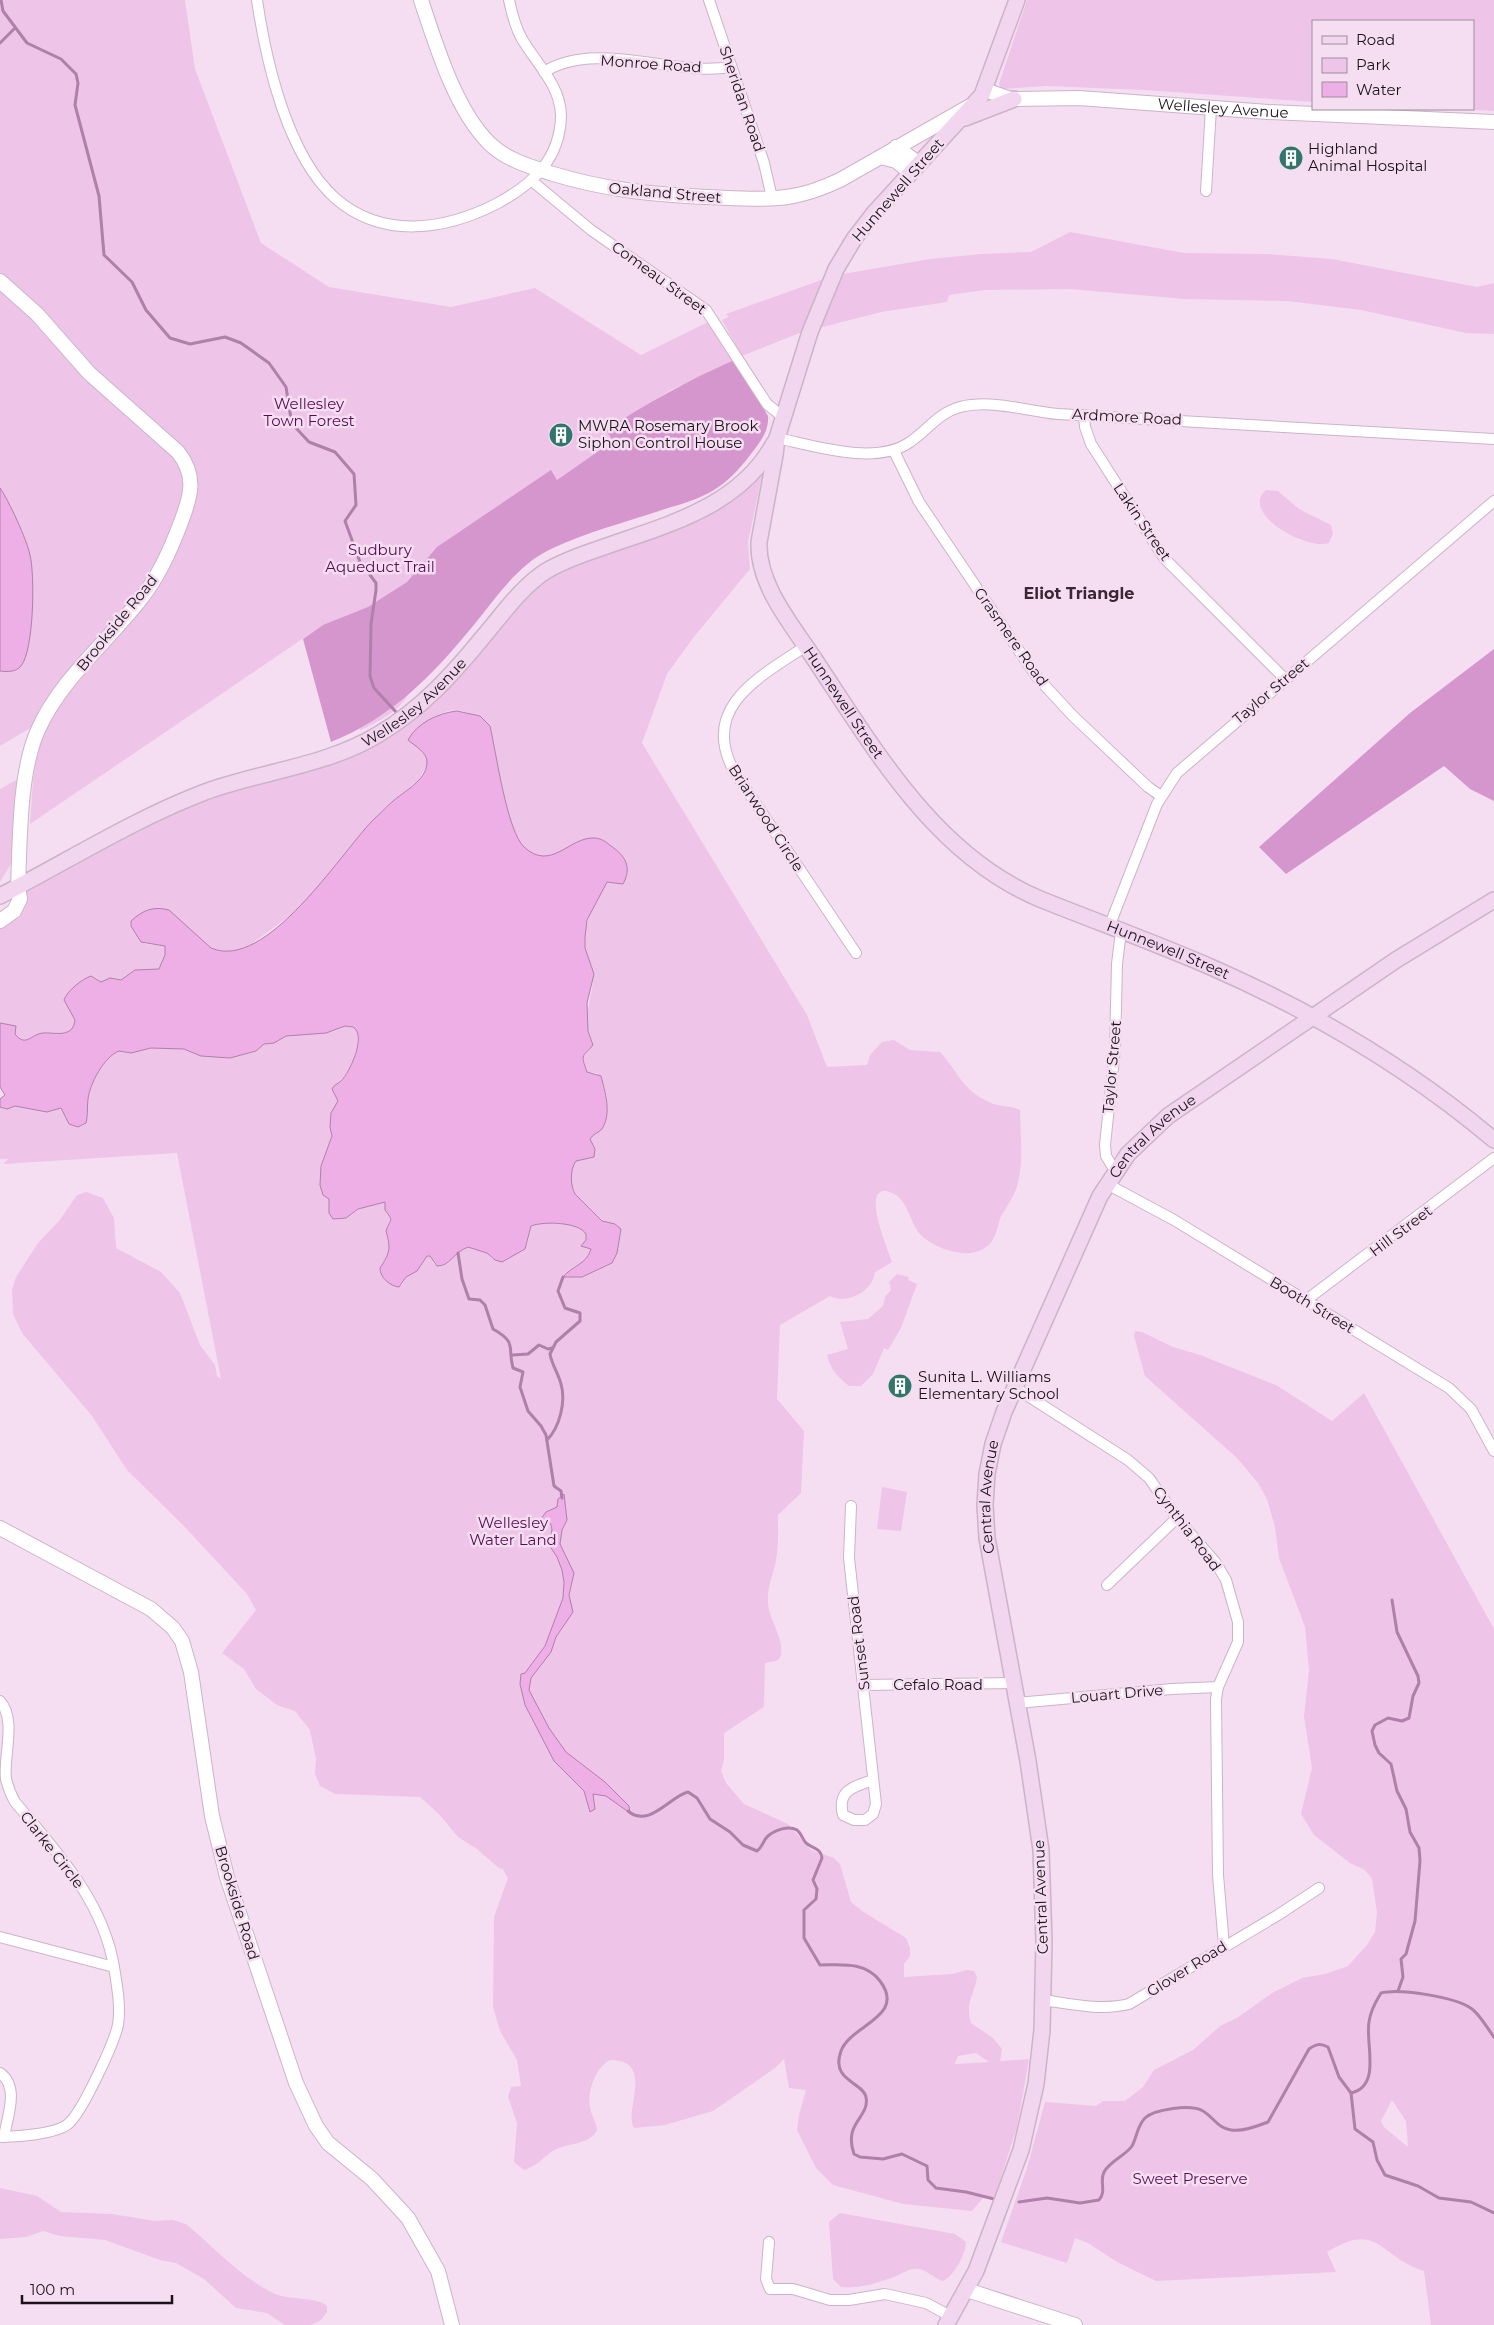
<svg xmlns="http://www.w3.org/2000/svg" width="1494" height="2325" font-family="Montserrat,sans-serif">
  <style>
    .green { fill: #eec4e8; fill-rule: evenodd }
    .forest { fill: #d596cd }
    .water { fill: #eeaee6; stroke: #af80a9 }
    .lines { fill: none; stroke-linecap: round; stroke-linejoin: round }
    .stream { stroke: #af80a9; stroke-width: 3 }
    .minor-casing { stroke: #cbb4c8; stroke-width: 12 }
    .tertiary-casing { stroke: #cbb4c8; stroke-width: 16 }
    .secondary-casing { stroke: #cbb4c8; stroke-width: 18 }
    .minor { stroke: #fff; stroke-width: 10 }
    .tertiary { stroke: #fff; stroke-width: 14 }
    .secondary { stroke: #f2d6ef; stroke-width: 15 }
    .labels { text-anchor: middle; stroke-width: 5; stroke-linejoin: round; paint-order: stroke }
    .street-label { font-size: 15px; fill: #1b131a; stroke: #f6def2 }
    .poi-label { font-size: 15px; fill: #1b131a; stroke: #f6def2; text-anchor: start }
    .park-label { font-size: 15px; fill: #570c52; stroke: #f6def2 }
    .neighbourhood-label { font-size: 16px; font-weight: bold; fill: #392636; stroke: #f6def2 }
  </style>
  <rect width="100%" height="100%" fill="#f6def2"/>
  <g class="green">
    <path d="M0,0H185L195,69L261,243L329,287L451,307L535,288L641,355L710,321L734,360L671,390L606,430L614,441L557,480L551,471L438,547L407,582L392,592L408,695C398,712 379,721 361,730L357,727L323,625L30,824C33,789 32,752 50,720C76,675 118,642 149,600C166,577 177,552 187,526C198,497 204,473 183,448L94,368L42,309L0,273Z"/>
    <polygon points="1027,0 1494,0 1494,111 1449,109 1473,109 1473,21 1313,21 1313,102 1144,90 1046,86 1002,89 999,84"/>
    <polygon points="1070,232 1184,253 1268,254 1332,259 1477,287 1494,283 1494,334 1466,333 1361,310 1287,301 1184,299 1070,289 985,290 949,295 947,302 881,312 819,328 843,274 930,259 981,254 1031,252"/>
    <polygon points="824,279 802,332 742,356 722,320 729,317 726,314"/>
    <polygon points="0,290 32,319 85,378 173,456 179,464 185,482 182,502 164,549 150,576 131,601 62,680 42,706 32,727 0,746"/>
    <path d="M763,471L748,542L750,569L693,638L667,674L642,743L807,1015L827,1067L867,1065L870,1055L882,1042L894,1040L910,1050L940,1052C958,1071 961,1089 989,1102C998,1107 1010,1105 1020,1110C1020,1133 1024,1159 1018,1182C1016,1194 1007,1206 1001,1216C998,1224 997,1234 992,1241C977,1263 939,1251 923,1237C908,1225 910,1195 886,1191C861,1188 889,1252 892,1262L875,1272C873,1291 848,1305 830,1296L780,1325L777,1399L804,1431L801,1493L778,1515C778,1532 779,1552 774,1569C771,1580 767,1590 768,1603C769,1621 784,1637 781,1655C779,1663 772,1661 765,1663L764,1707L724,1733V1760L721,1771L726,1783L744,1804L788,1824L811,1850L834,1858L840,1864L851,1902L862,1911L906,1938L910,1948V1956L904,1964V1977L952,1974L967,1970L974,1971L977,1977C974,1996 965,2002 971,2023L993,2038L1002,2049L1000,2061L1029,2059L1017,2127L994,2199L984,2197L972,2211L903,2204L833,2185L816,2168L797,2130L799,2115L806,2090L789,2088L784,2059L775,2068L713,2111L665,2125L634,2128C623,2111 656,2060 610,2060C596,2067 587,2091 590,2107C591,2115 596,2121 597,2130C589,2146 567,2142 553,2151C542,2158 536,2167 524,2170L514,2162L517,2123L508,2097L511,2087L521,2086L517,2060L500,2031L493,2007L494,1917L508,1878L502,1868L500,1869L477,1849L458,1837L439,1814L420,1797L335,1794L320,1786L315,1774L316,1759L310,1730L295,1711L277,1705L256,1689L244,1669L222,1653L256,1610L247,1594L184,1526L127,1470L92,1416L22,1333L13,1314L12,1290L16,1277L38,1243L59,1221L77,1195L86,1192L103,1198L114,1218L116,1248L161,1272L180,1293L200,1345L215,1365L217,1376L221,1379L177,1153L3,1164L8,1159H0V1107L7,1109L15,1106L47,1112L61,1108L65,1117L82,1126L86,1122C88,1115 87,1107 88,1099C90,1083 104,1057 119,1051L125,1052L151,1048L184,1049L201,1056L230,1058L256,1051L264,1044L274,1043L286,1036L326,1033L345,1026L356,1028C363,1041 349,1076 337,1083L338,1101L330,1127L332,1136L321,1166V1191L346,1218L359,1209L385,1201V1210L392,1217L387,1234C395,1244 386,1258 380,1269C381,1281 391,1286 402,1285L406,1277L421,1266L427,1256H430L434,1264L440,1267C451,1263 455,1251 468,1247L487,1253L492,1259L506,1260L527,1245L531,1226C544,1221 579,1222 586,1234V1240L581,1246L591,1249C586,1261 577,1267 566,1274V1277H582L607,1266L614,1260L621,1232L618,1226L603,1221L575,1194L572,1189L571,1169L576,1161L595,1149L590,1139L591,1136C612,1124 611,1091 597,1073L587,1072C580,1052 586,1056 593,1042C580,1019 593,998 593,977C593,966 587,958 585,947C582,924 595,904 604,884L607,881L614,883L627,877C628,864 625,855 614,848C608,844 602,838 594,838C569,838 551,872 524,847C507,831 496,752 490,726C483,722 474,715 466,712C446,705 425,722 412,734L427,760V765L418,781L390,803L361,833L304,905L249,946L241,950L225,952L211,948L205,943L134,932L145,944L165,946V955L159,969L135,970L121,980L101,982L95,977C83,980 68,988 64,1000L75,1020C73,1041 51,1030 38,1034C35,1035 31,1039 28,1041C18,1040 15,1034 11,1026L0,1023V923L24,889L172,814L381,735L535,578L689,518ZM976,2053L989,2062L955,2064L958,2056Z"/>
    <path d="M1266,490L1278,491L1299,509L1331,525L1333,534L1329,543C1307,551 1239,513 1266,490Z"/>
    <polygon points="20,778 12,862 0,882 0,789"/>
    <path d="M897,1274L909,1277L908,1280L917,1284L901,1328L888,1350L884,1348L873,1374L861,1386H849C838,1377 830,1369 827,1355L848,1349L840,1322L868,1319L883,1306L885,1297L891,1290L889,1282Z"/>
    <path d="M1135,1331L1142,1332L1173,1347L1200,1355L1276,1385L1332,1421L1364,1393L1494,1629V2325H1431L1424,2271C1378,2256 1379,2220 1327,2252L1336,2272L1156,2281L1117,2262L1088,2243L1075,2238L1067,2263L1001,2242L1027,2168L1045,2102L1096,2106L1103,2101H1125L1143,2087L1154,2070L1193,2050L1220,2026L1237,2018L1272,1993L1302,1978L1325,1974L1348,1966L1367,1945L1375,1932L1377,1912L1372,1879L1365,1870L1350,1863L1314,1835L1301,1814L1312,1768L1304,1716L1309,1670L1305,1627L1279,1558L1275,1527L1267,1499L1258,1483L1237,1458L1145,1376L1134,1336ZM1392,2100L1406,2121L1408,2147L1384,2127L1381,2121Z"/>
    <polygon points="882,1487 907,1492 901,1531 877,1529"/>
    <path d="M0,2188L37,2196L61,2212L112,2214L155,2221L173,2220L186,2224C215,2248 240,2277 275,2294C289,2300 319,2297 327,2306V2312L321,2320L311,2325H285L267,2313L236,2308L204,2279L176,2263L160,2260L105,2240L60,2236L43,2231L26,2237L0,2239Z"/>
    <path d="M840,2213L955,2234L966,2242C965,2255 955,2275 943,2281C934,2279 929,2271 919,2269C910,2267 902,2274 894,2277C877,2283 859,2289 841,2287L833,2279L829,2222Z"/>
  </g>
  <g class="forest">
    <path d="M734,360L768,416C769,430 762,439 754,450C743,465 730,480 714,490C699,499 682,504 665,509C627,522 586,532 551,549C517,565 496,598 473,626C433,675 391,718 331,742L303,639L323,625L368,607L407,582L437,547L551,470L557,480L613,441L606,430C647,403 689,380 734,360Z"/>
    <polygon points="1494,649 1494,801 1470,789 1444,766 1286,874 1259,847 1410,713"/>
  </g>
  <g class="water">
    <path d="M0,488C9,501 27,540 30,555C35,575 34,650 21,666C16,672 8,672 0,671Z"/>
    <path d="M457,711L480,716L490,726C496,752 507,831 524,847C551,872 569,837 594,838C601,838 606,842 611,846C626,856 632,868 623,884L607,882L587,920L585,937V948L594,974L587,1003L588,1031L593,1045C583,1057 580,1053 587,1072L601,1076C605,1092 612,1113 602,1129C598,1133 593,1134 590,1139L595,1149L594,1157L576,1161C570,1169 570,1185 575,1194L602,1221L615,1224L621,1229L617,1253L612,1263L582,1277H563C572,1266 587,1264 591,1249L581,1246L586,1240V1234C579,1222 544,1221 531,1226L525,1249L502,1262L495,1260L487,1253L468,1247C454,1252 449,1267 437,1266L430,1256H427L417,1271L406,1277L399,1287C390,1286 380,1278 380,1268C390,1253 391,1248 386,1231C391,1217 394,1222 385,1210V1202L358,1209L346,1218L333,1219L329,1213V1199L323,1195L320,1185L321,1166L332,1136L330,1127L331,1113L338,1101L332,1089C334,1085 337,1084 341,1081C350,1072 367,1035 353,1027L345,1026L326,1033L286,1036L274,1043L264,1044L256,1051L230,1058L201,1056L184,1049L151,1048L131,1053L119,1051C104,1057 90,1083 88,1099C87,1107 88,1115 86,1123L78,1127L69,1124L61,1108L47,1112L15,1106L7,1109L0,1107V1099L5,1095L0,1087V1023L16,1026L15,1034C26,1048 31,1034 43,1033C54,1032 73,1039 75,1020L64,1000C67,991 82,979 91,976L101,982L110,978L121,980L135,970L159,969L165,955V946L141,942L131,926V921C143,910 153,906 169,910L211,948C266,972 340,854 373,820C380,814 386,807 392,802C404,791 426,781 427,763C428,753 415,746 408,740C417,723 438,713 457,711Z"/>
    <path d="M564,1494L567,1520L562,1530L560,1544L574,1573L569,1595L573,1612L556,1637L551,1652L531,1678L529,1690L549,1728L566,1752L605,1782L629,1806L630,1813L606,1796L593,1794L595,1809L590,1812L584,1791L554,1761L525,1705L520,1684L521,1674L525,1673L545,1646L563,1598L564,1582L562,1570L557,1557L549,1545C549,1536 556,1528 548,1521L542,1525L538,1523L546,1512L557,1507L558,1499Z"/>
  </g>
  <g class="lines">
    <g class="stream">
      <polyline points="1,0 3,11 27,43 61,59 76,74 78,83 75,105 99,196 104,255 132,282 146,310 170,338 190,344 225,337 241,343 269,363 286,387 291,419 296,428 309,442 335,452 354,474 356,505 345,521 360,562"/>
      <polyline points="0,43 15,28"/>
      <polyline points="370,575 376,583 376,590 371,624 370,676 374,688 396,712"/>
      <path d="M458,1253L462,1279L469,1299L480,1300L485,1305L493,1329C518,1343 507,1347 513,1368L523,1372L520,1387L528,1411L541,1426L546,1435L554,1486L561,1491L562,1498"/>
      <polyline points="513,1355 528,1354 539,1345 548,1349 552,1348"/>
      <path d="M547,1440C560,1427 566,1401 561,1384C558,1373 552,1365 550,1354L556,1342L580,1321V1313L565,1308L558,1291L563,1277"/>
      <polyline points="1392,1600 1397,1632 1418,1676 1419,1683 1413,1696 1409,1718 1402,1721 1388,1718 1375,1725 1372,1731 1375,1745 1379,1753 1391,1764 1397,1791 1406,1809 1410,1832 1419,1848 1420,1861 1415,1921 1406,1954 1401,1959 1403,1977 1398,1991"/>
      <path d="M628,1811C649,1829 670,1796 688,1792L697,1798L710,1819L730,1832L743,1845L757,1851C763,1847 763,1840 768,1836C775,1830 789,1825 797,1830C802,1834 802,1839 806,1843C813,1849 821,1848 822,1858L813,1880L817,1889L816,1899L804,1910V1938L820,1965C840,1965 865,1961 880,1981C907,2017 850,2025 841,2051C830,2081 863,2082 866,2097C870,2118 843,2122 854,2154L860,2157L883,2159L902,2154L927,2166L928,2180L936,2188L966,2192L994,2199"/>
      <path d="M1351,2093C1382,2086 1365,2043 1369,2022C1370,2013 1376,2001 1381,1993C1399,1988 1456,1997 1472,2009C1481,2016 1487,2028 1494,2037"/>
      <path d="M1019,2202L1047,2198L1080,2203L1099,2200C1107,2191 1099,2182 1104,2172C1110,2161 1125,2156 1132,2146C1137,2137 1137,2126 1145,2118C1155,2109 1191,2104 1203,2111C1213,2117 1219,2129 1231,2130C1242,2132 1258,2126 1268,2122L1309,2049C1316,2044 1320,2043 1328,2047L1339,2077L1351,2093L1355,2129L1373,2142L1377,2160L1385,2175L1418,2186L1439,2198L1471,2202L1494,2213"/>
    </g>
    <defs>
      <g id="minor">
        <path d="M257,0C266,61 287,155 335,198C383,240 446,230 498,203C533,184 560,159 561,116C561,86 536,63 522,39C515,27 512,14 509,0"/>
        <polyline points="709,0 764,163 772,198"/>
        <path d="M544,72C597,39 673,77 730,67"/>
        <polyline points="532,181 591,230 706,310 767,404 783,417"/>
        <polyline points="1206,191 1211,108"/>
        <polyline points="1084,415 1085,427 1091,444 1164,558 1285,679"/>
        <path d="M777,438C815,446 876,466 910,442C928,430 938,413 960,407C992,399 1026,411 1058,414L1494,439"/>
        <polyline points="894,451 919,502 1036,676 1073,716 1148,787 1161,796"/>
        <path d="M806,646C761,676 699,707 734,771L856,953"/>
        <polyline points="1109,927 1157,804 1177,773 1494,501"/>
        <polyline points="1115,1171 1106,1156 1105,1145 1115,1049 1117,964 1121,931"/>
        <polyline points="1107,1184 1174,1220 1449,1388 1471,1409 1494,1451"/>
        <polyline points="1305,1301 1494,1158"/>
        <polyline points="1014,1387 1128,1460 1149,1478 1177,1518 1216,1563 1226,1580 1238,1622 1238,1642 1218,1687 1216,1699 1218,1875 1224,1946"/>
        <path d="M851,1506L849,1558L876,1804L873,1814L865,1820H854L843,1815C837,1791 852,1787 873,1780"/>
        <polyline points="1107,1585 1177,1518"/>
        <polyline points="864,1685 1013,1683"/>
        <path d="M0,1701C17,1720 3,1756 6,1779C8,1787 11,1795 15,1802C57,1852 103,1901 114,1967"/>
        <polyline points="1017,1703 1172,1689 1218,1687"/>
        <path d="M0,1937L114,1967C117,1986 121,2006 118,2025C114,2043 82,2113 68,2124C56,2134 16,2137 0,2137"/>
        <path d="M1043,2000C1071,2004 1101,2011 1129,2004L1278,1915L1319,1888"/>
        <path d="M0,2073C20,2087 7,2117 4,2137"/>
        <polyline points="769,2242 766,2279 770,2289 793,2289 830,2300 849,2300 885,2294 926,2303 952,2317"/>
      </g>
      <g id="tertiary">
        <path d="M421,0C436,45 455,109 489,143C505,159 528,166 550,173C605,190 649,194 706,197C735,198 765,201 793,196C810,193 825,187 840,180L970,106"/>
        <path id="s1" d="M985,90L1011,99L1079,98L1268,112L1494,122"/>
        <polyline points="896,147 918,163"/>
        <polyline points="881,157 896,161 910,172"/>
        <path d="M0,281L37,314L89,373L178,452C197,476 191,496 181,522C171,549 160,574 143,596C109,641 61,678 38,730C19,772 20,840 18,887L20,899L14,911L0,921"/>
        <polyline points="0,1528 151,1609 173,1628 182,1641 191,1672 212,1816 227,1877 296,2083 316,2126 328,2143 372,2179 408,2218 438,2271 452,2325"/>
        <polyline points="967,2290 1075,2325"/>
      </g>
      <g id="secondary">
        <path id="s2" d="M1017,0L982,95L874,213L854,239L836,269L810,332L777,438L775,455L759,542C757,585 793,626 815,660C875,750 935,855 1040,899C1097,922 1156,943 1213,968C1313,1012 1410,1069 1494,1140"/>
        <polyline points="965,118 1014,99"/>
        <path id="s3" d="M0,896C68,861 134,819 205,792C262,771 327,766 379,734C421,709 452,675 483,637C502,615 521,587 546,571C563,561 583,554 601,548C665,525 739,508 774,443"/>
        <path id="s4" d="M946,2325L976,2271L1021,2150L1036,2084L1042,2030L1044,1942L1041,1850L1028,1761L987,1538L985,1505L987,1474L993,1444L1004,1412L1100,1196L1128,1154L1168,1116L1396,960L1494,900"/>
      </g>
    </defs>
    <use href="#minor" class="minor-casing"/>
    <use href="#tertiary" class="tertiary-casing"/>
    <use href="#secondary" class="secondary-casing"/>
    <use href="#minor" class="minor"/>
    <use href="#tertiary" class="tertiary"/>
    <use href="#secondary" class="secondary"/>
  </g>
  <defs>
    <symbol id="building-disc" viewBox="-11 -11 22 22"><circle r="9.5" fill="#30766a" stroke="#f6def2"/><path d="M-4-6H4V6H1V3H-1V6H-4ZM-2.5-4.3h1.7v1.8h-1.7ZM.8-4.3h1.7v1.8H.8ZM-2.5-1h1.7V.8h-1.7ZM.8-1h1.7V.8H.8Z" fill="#fff"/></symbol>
  </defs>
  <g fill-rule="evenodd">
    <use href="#building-disc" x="1277" y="144" width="28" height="28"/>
    <use href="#building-disc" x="547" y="421" width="28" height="28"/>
    <use href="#building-disc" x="886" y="1372" width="28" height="28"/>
  </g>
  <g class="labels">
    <g class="street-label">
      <text transform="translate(651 64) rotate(4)" y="5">Monroe Road</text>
      <text transform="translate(742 99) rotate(71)" y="5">Sheridan Road</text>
      <text dy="5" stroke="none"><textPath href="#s1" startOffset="240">Wellesley Avenue</textPath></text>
      <text transform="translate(898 190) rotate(-49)" y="5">Hunnewell Street</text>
      <text transform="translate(665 193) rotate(5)" y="5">Oakland Street</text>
      <text transform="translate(659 278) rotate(36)" y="5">Comeau Street</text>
      <text transform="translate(1127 417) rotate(3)" y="5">Ardmore Road</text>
      <text transform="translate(1142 522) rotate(56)" y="5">Lakin Street</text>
      <text transform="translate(117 623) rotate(-51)" y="5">Brookside Road</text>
      <text transform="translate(1011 637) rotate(55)" y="5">Grasmere Road</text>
      <text transform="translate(1271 691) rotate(-40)" y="5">Taylor Street</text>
      <text dy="5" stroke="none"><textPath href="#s3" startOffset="461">Wellesley Avenue</textPath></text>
      <text dy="5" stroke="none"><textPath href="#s2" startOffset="798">Hunnewell Street</textPath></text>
      <text transform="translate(766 818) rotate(57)" y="5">Briarwood Circle</text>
      <text dy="5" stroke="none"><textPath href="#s2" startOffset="1218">Hunnewell Street</textPath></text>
      <text transform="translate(1112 1067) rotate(-85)" y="5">Taylor Street</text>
      <text dy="5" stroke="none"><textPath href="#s4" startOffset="1255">Central Avenue</textPath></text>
      <text transform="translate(1401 1231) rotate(-37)" y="5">Hill Street</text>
      <text transform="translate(1312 1305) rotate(31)" y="5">Booth Street</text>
      <text dy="5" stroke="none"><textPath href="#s4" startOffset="851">Central Avenue</textPath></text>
      <text transform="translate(1187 1529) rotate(53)" y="5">Cynthia Road</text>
      <text transform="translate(859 1643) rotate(-97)" y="5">Sunset Road</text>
      <text x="938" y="1690">Cefalo Road</text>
      <text transform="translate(1117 1694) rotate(-5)" y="5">Louart Drive</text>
      <text transform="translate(52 1850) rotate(52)" y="5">Clarke Circle</text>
      <text transform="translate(1041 1897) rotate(-92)" y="5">Central Avenue</text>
      <text transform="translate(237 1903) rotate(73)" y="5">Brookside Road</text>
      <text transform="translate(1187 1969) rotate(-32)" y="5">Glover Road</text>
    </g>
    <g class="poi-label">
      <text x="1308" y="154">Highland<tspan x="1308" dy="17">Animal Hospital</tspan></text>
      <text x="578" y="431">MWRA Rosemary Brook<tspan x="578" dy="17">Siphon Control House</tspan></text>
      <text x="918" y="1382">Sunita L. Williams<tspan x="918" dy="17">Elementary School</tspan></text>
    </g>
    <g class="park-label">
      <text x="309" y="409">Wellesley<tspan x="309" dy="17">Town Forest</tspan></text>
      <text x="380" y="555">Sudbury<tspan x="380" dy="17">Aqueduct Trail</tspan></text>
      <text x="513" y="1528">Wellesley<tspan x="513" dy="17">Water Land</tspan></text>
      <text x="1190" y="2184">Sweet Preserve</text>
    </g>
    <g class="neighbourhood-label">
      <text x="1079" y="599">Eliot Triangle</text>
    </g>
  </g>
  <rect x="1312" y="20" width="162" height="90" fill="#f6def2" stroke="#9e8d9c"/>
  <rect x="1322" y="36" width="25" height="8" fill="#f2d6ef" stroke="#9e8d9c"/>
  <text x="1356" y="45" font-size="15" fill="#1b131a">Road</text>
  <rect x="1322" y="58" width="25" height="15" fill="#eec4e8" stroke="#9e8d9c"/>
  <text x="1356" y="70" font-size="15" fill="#1b131a">Park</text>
  <rect x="1322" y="82" width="25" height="15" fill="#eeaee6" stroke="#9e8d9c"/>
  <text x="1356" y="95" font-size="15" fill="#1b131a">Water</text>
  <path d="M22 2295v8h150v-8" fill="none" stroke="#1b131a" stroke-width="2.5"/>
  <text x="30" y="2295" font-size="15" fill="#1b131a" stroke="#f6def2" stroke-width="4" paint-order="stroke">100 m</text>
</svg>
